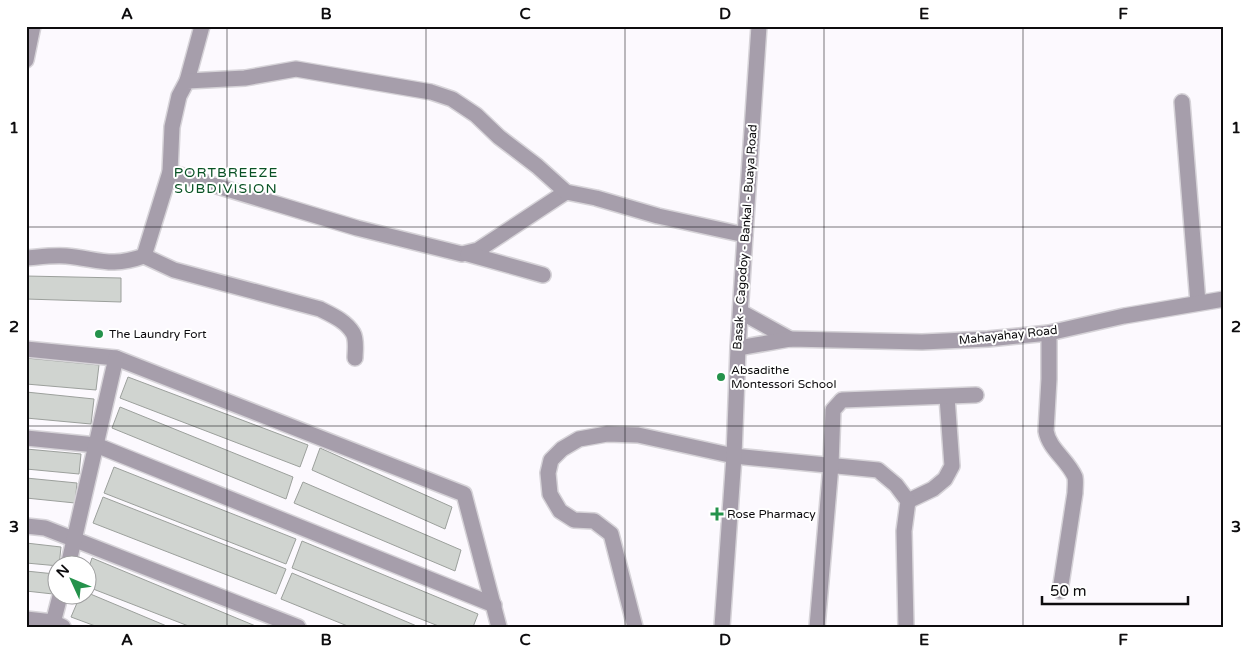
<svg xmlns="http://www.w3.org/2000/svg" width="1250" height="653" font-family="'Varela Round',sans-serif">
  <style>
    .building { fill: #d0d4d0; stroke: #9ca09c }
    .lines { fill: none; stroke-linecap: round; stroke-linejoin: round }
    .minor-casing { stroke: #d6d3d8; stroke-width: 18 }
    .minor { stroke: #a69eab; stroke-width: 15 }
    .grid { fill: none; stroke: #0d0c0e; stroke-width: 1; stroke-opacity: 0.55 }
    .poi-dot { fill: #24924b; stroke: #fff; stroke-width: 2 }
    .labels { text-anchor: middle; stroke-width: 4; stroke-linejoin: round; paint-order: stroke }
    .street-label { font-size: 12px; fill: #0d0c0e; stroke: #fff }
    .poi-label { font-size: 12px; fill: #0d0c0e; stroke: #fff; text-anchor: start }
    .neighbourhood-label { font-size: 14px; letter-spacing: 1px; fill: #095225; stroke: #fff }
    .neatline { fill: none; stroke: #0d0c0e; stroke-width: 2 }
    .grid-label { font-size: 16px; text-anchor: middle; font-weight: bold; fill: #0d0c0e }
  </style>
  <rect width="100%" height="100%" fill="#fcf9fe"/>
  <g class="building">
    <polygon points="26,276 121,278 121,302 26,299"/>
    <polygon points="26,358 99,365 96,390 26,384"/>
    <polygon points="128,377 308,445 300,467 120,398"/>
    <polygon points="26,392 94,399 91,424 26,418"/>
    <polygon points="120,407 293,477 286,499 112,428"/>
    <polygon points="320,448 452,507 445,529 312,470"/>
    <polygon points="26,449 81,454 79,474 26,469"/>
    <polygon points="114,467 296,539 286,564 104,493"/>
    <polygon points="26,478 77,483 75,503 26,498"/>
    <polygon points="303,482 461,550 455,571 294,503"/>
    <polygon points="103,497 286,569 276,594 93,523"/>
    <polygon points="302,541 478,614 473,627 441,627 292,568"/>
    <polygon points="26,543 61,547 59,566 26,563"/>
    <polygon points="92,558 258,627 191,627 88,587 88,570"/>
    <polygon points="26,571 55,574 53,594 26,591"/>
    <polygon points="292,573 419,627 350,627 281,599"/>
    <polygon points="88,593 169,627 98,627 71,617 80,596 88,596"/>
  </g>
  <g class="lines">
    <defs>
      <g id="minor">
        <polyline points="26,60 33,26"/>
        <polyline points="187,81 202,26"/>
        <polyline points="1182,102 1198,303"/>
        <polyline points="170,172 357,228 462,254 478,250 566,192"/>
        <polyline points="468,254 543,275"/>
        <path d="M144,256L174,270L320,309C332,315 346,321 353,333C357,340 355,351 355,358"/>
        <path d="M26,258C39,257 53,255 66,256C99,259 110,268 144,256L170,172L172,127L179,96L187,81L245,78L296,69L431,92L452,99L476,115L499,137L537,166L566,192L596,198L658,216L745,235"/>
        <polyline points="741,312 790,339"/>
        <path d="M1049,333V379L1046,431C1049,449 1068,460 1075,477C1076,482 1075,488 1075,493L1060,591"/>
        <polyline points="738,348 790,339 922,342 988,339 1049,333 1124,316 1224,299"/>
        <polyline points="26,349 116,358 464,494 499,627"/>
        <polyline points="26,438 96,445 494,605"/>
        <polyline points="908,501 933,489 945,479 952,466 947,397"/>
        <polyline points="26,526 45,528 298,627"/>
        <polyline points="68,566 116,358"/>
        <polyline points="26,619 53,622 63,627"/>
        <polyline points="52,627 60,596"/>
        <polyline points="635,627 611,534 594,521 574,520 560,511 550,494 548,473 551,460 562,449 579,439 607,434 638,435 734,456 878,470 896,485 908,501 904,531 906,627"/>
        <polyline points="722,627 734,456 738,348 745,235 759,26"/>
        <polyline points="817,627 831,465 833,410 842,400 976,395"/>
      </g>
    </defs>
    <use href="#minor" class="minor-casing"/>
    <use href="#minor" class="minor"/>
  </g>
  <path class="grid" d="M227,26V627M426,26V627M625,26V627M824,26V627M1023,26V627M26,227H1224M26,426H1224"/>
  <g class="poi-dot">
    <circle cx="99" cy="334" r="5"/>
    <circle cx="721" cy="377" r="5"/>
    <path d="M714.5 506.5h5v5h5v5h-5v5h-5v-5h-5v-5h5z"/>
  </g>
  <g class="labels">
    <g class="street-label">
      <text transform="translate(745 237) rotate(-86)" y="4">Basak - Cagodoy - Bankal - Buaya Road</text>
      <text transform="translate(1008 335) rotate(-6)" y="4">Mahayahay Road</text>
    </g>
    <g class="poi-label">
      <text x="109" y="338">The Laundry Fort</text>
      <text x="731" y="374">Absadithe<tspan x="731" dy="14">Montessori School</tspan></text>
      <text x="727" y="518">Rose Pharmacy</text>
    </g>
    <g class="neighbourhood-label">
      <text x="226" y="177">PORTBREEZE<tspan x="226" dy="16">SUBDIVISION</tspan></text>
    </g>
  </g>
  <rect width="1250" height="653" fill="none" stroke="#ffffff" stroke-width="55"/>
  <g transform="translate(72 580) rotate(314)"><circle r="24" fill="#ffffff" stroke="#9e9e9f"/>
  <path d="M0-4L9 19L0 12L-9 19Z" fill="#24924b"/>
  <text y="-8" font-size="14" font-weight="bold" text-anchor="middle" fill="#0d0c0e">N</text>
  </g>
  <path d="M1042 596v8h146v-8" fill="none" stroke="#0d0c0e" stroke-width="2.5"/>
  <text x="1050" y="596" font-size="15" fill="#0d0c0e" stroke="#ffffff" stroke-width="4" paint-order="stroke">50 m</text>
  <rect x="28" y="28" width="1194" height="598" class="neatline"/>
  <g class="grid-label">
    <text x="127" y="19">A</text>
    <text x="326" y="19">B</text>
    <text x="525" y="19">C</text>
    <text x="725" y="19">D</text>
    <text x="924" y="19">E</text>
    <text x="1123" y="19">F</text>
    <text x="14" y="133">1</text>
    <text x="1236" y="133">1</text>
    <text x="14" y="332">2</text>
    <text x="1236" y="332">2</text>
    <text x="14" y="532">3</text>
    <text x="1236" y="532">3</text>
    <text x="127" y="645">A</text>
    <text x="326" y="645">B</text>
    <text x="525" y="645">C</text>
    <text x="725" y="645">D</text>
    <text x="924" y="645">E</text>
    <text x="1123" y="645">F</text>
  </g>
</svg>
